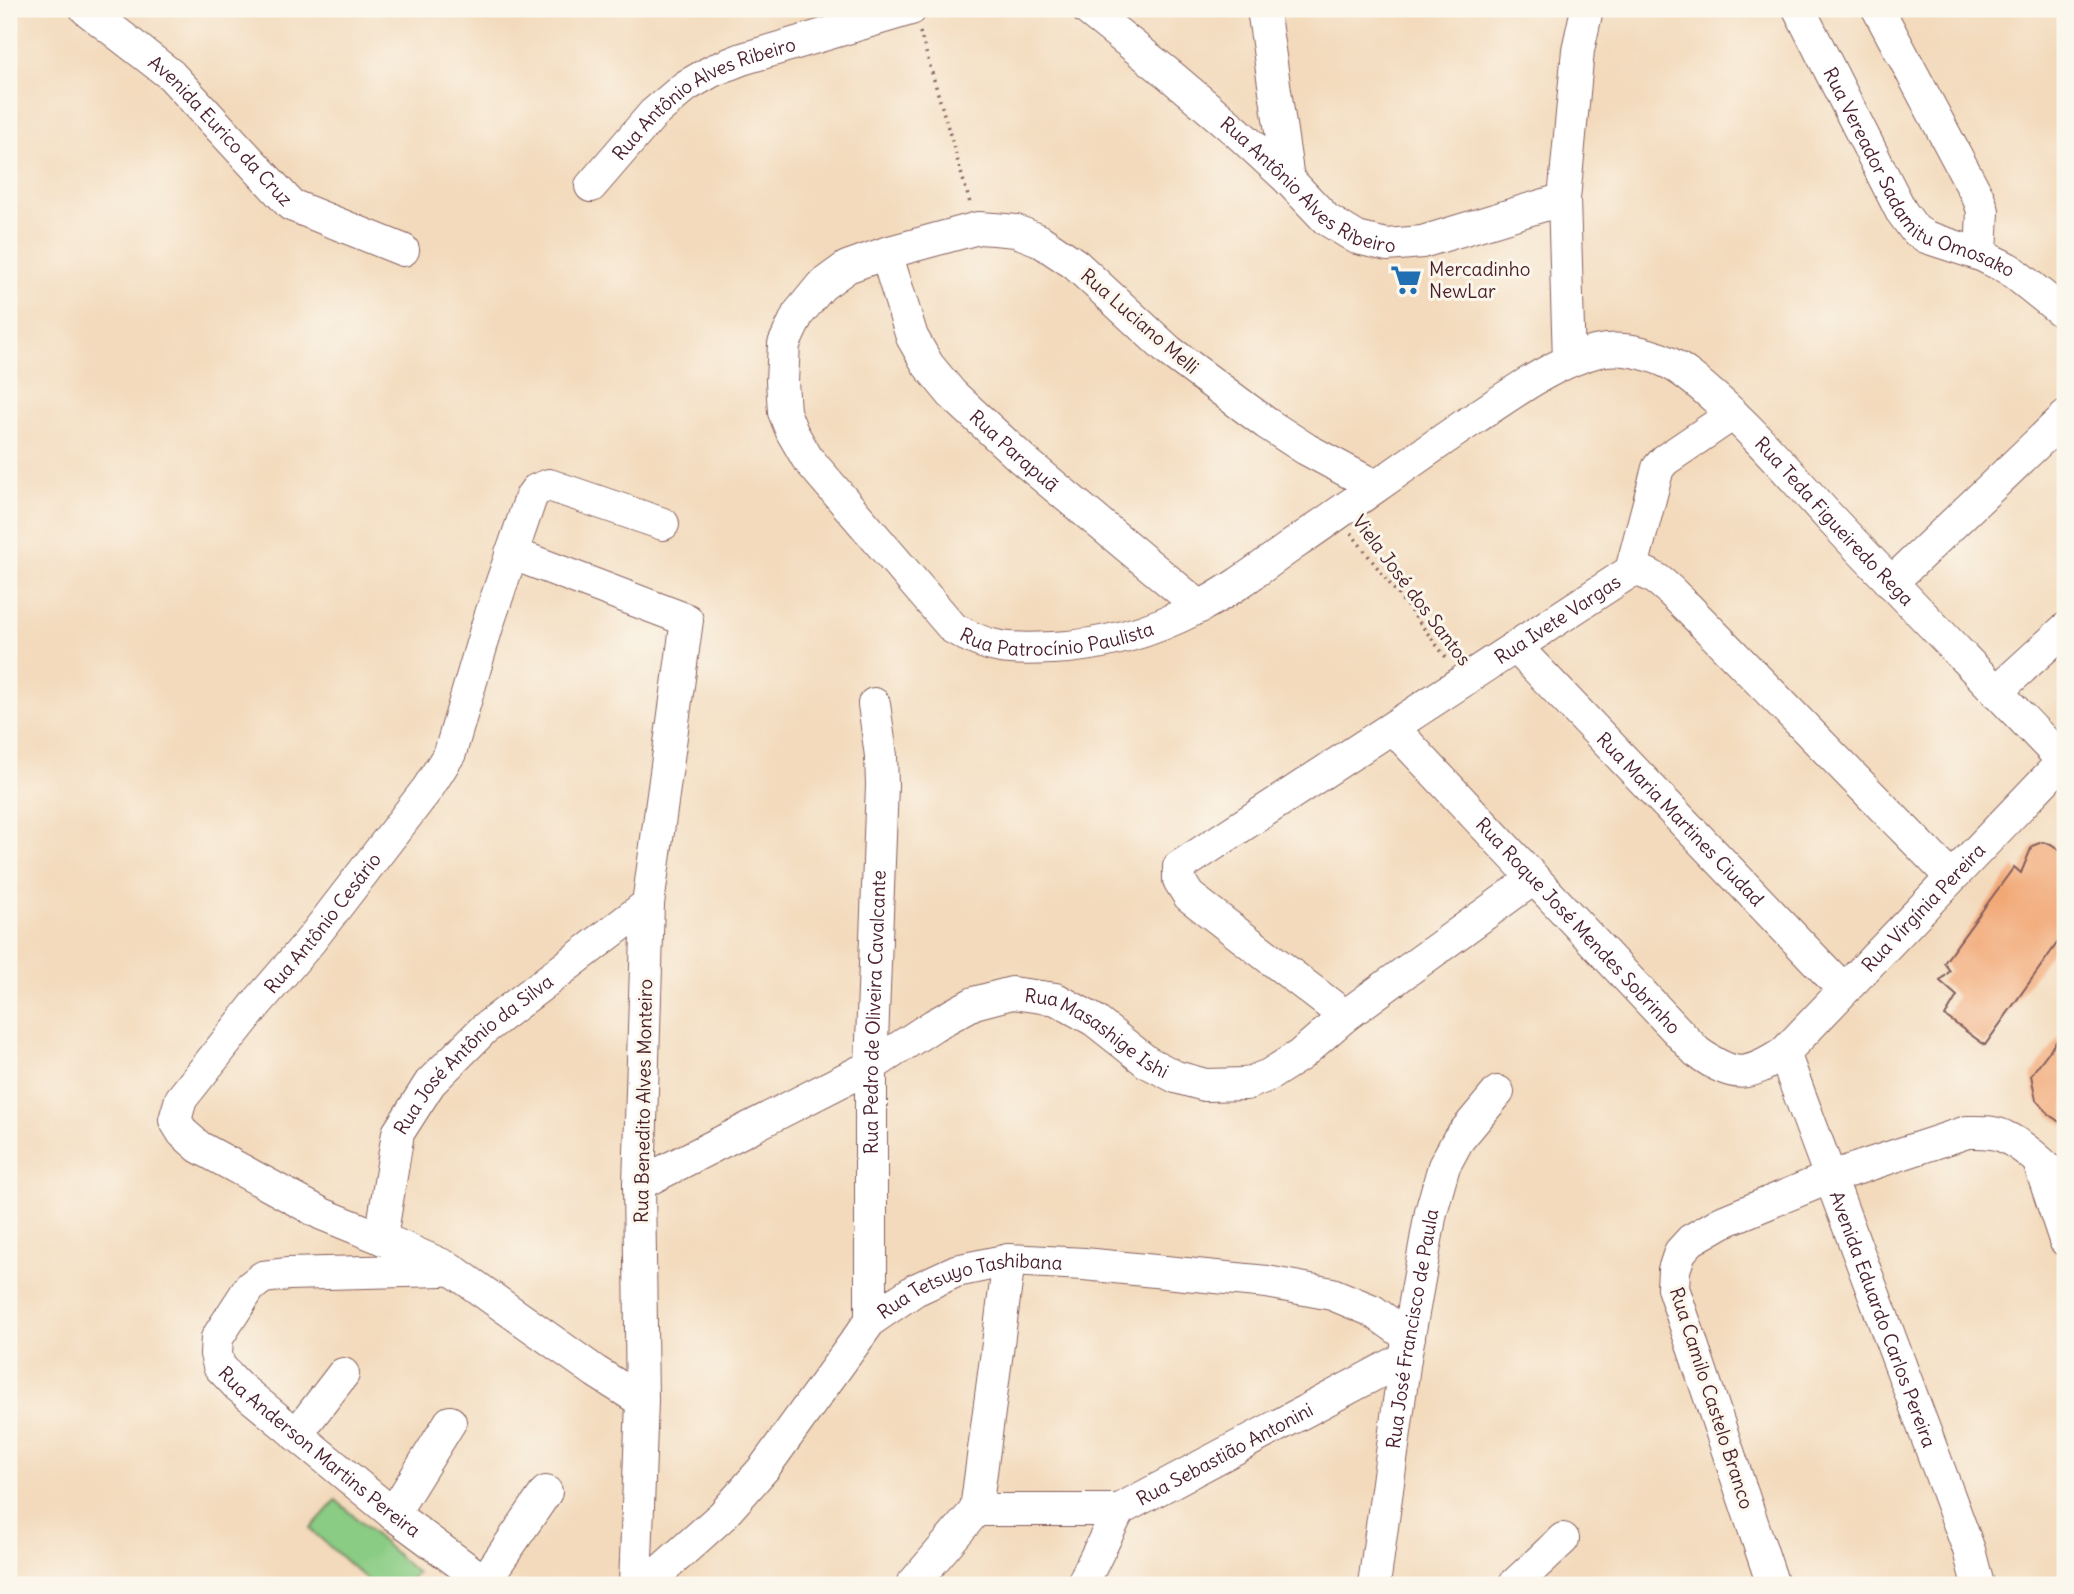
<svg xmlns="http://www.w3.org/2000/svg" width="2074" height="1594" font-family="Delius,sans-serif">
  <style>
    .green { fill: #8acc84; stroke: #6a7658; stroke-width: 2 }
    .building { fill: #f2a876 }
    .lines { fill: none; stroke-linecap: round; stroke-linejoin: round }
    .minor-casing { stroke: #85605e; stroke-width: 34 }
    .path { stroke: #85605e; stroke-width: 3.5; stroke-dasharray: 2 5; stroke-linecap: butt }
    .minor { stroke: #fff; stroke-width: 32 }
    .labels { text-anchor: middle; stroke-width: 6; stroke-linejoin: round; paint-order: stroke }
    .street-label { font-size: 19px; fill: #4a1f2b; stroke: #fbf7ec }
    .poi-label { font-size: 19px; fill: #4a1f2b; stroke: #fbf7ec; text-anchor: start }
  </style>
  <rect width="100%" height="100%" fill="#fbf7ec"/>
  <filter id="ink" filterUnits="userSpaceOnUse"><feTurbulence type="fractalNoise" baseFrequency=".0143" numOctaves="2"/><feDisplacementMap in="SourceGraphic" scale="14" xChannelSelector="R" yChannelSelector="G"/><feConvolveMatrix kernelMatrix="1 2 1 2 8 2 1 2 1" color-interpolation-filters="sRGB"/></filter>
  <filter id="wash" filterUnits="userSpaceOnUse"><feTurbulence type="fractalNoise" baseFrequency=".00686" numOctaves="4" result="noise"/><feDisplacementMap in="SourceGraphic" scale="28" xChannelSelector="R" yChannelSelector="G"/><feGaussianBlur stdDeviation="1.57" result="paint"/><feColorMatrix in="noise" values="0 0 0 0 0 0 0 0 0 0 0 0 0 0 0 0 0 1.4 0 .05"/><feComposite in="paint" operator="in"/></filter>
  <g filter="url(#wash)">
    <rect width="100%" height="100%" fill="#f3dabc"/>
    <polygon class="green" points="336,1500 417,1573 406,1585 373,1585 310,1529"/>
    <g id="blocks">
      <g class="building">
        <polygon points="2042,842 2051,844 2065,854 2065,932 1985,1045 1945,1016 1957,996 1940,981 1950,971 1944,963 2014,867 2021,873 2032,846"/>
        <polygon points="2065,1030 2065,1126 2051,1116 2036,1100 2031,1075"/>
      </g>
    </g>
  </g>
  <g filter="url(#ink)">
    <use href="#blocks" fill-opacity="0" stroke="#85605e" stroke-width="2"/>
    <g class="lines">
      <defs>
        <g id="minor">
          <path id="s1" d="M86,9L171,75L291,205L403,250"/>
          <path id="s2" d="M1087,9L1171,76L1237,132L1288,179L1326,219L1357,238L1387,245L1422,242L1564,199"/>
          <polyline points="1263,9 1288,179"/>
          <path id="s3" d="M1799,9L1901,211L1915,230L1926,237L1981,255L2009,269L2065,314"/>
          <polyline points="1878,9 1979,199 1983,211 1981,255"/>
          <path id="s4" d="M591,186L653,114L686,86L712,71L742,59L911,9"/>
          <path id="s5" d="M886,253L912,337L928,365L952,394L1022,459L1200,607"/>
          <polyline points="1569,361 1564,199 1578,50 1587,9"/>
          <path id="s6" d="M1375,486L1306,449L1266,423L1169,351L1075,264L1039,240L1016,231L994,229L978,228L886,253L847,267L821,286L798,314L784,344L782,381L784,412L792,432L807,458L953,628C990,650 1010,650 1052,648C1102,646 1153,631 1197,608C1231,591 1263,566 1294,544C1355,502 1414,459 1475,418C1513,393 1551,364 1595,352C1619,346 1647,352 1669,363C1685,371 1699,384 1713,396C1756,433 1793,478 1832,520C1909,602 1988,682 2065,763"/>
          <polyline points="511,553 687,620 648,904 639,1184 642,1401 635,1585"/>
          <polyline points="1631,571 1658,468 1665,460 1733,414"/>
          <polyline points="1891,583 2065,417"/>
          <path id="s7" d="M1516,647L1844,990"/>
          <polyline points="1996,692 2065,629"/>
          <path id="s8" d="M1393,728L1697,1052C1734,1078 1746,1078 1784,1053L2063,761"/>
          <path id="s9" d="M1345,1016L1189,896L1179,880V867L1631,571C1653,569 1671,592 1686,606L1951,877"/>
          <path id="s10" d="M1784,1053L1969,1550L1978,1585"/>
          <polyline points="2039,1162 2065,1240"/>
          <path id="s11" d="M639,1184L871,1066L934,1025L974,1003L1012,993L1056,999L1094,1020L1147,1062L1176,1077L1205,1085L1246,1084L1269,1075L1299,1056L1345,1016L1533,879"/>
          <path id="s12" d="M381,1238L322,1214L199,1147L183,1133L175,1120L181,1099L258,1002L311,940L428,788L450,753L488,623L531,497L536,490L549,485L663,524"/>
          <path id="s13" d="M443,1270L288,1274L263,1277L250,1287L217,1338L216,1354L219,1366L239,1387L393,1514L489,1585"/>
          <path id="s14" d="M871,1320V1066L882,785L881,756L874,704"/>
          <path id="s15" d="M642,1401L596,1372L451,1269L381,1238L398,1133L430,1083L484,1029L648,904"/>
          <polyline points="296,1435 343,1374"/>
          <polyline points="976,1510 1009,1260"/>
          <polyline points="393,1514 450,1422"/>
          <polyline points="484,1582 546,1492"/>
          <path id="s16" d="M645,1585L722,1516L764,1468L871,1320L915,1290L956,1271L1009,1260L1084,1264L1267,1282L1332,1294L1373,1311L1409,1337"/>
          <polyline points="912,1585 976,1510 1119,1510"/>
          <path id="s17" d="M1082,1585L1119,1510L1405,1358"/>
          <path id="s18" d="M1374,1585L1405,1358L1431,1212L1444,1166L1458,1140L1498,1092"/>
          <polyline points="1514,1585 1563,1539"/>
          <path d="M1773,1585L1673,1288L1674,1270L1680,1252L1691,1240L1722,1222L1831,1177L1967,1132C1980,1132 1994,1131 2005,1137C2027,1147 2048,1169 2065,1185"/>
        </g>
      </defs>
      <use href="#minor" class="minor-casing"/>
      <g class="path">
        <polyline points="920,32 970,203"/>
        <polyline points="1351,533 1448,660"/>
      </g>
      <use href="#minor" class="minor"/>
    </g>
  </g>
  <defs>
    <symbol id="supermarket-bare" viewBox="-9 -9 18 18"><path d="M-6-5.5h2.5l.6 2H6L4.5 2H-2.5L-4.4-4H-6ZM-1.5 3.2a1.3 1.3 0 1 0 .1 0ZM3 3.2a1.3 1.3 0 1 0 .1 0Z" fill="#1f6fb2" stroke="#fbf7ec" stroke-width="2.5" paint-order="stroke"/></symbol>
  </defs>
  <g fill-rule="evenodd">
    <use href="#supermarket-bare" x="1384" y="258" width="44" height="44"/>
  </g>
  <g class="labels">
    <g class="street-label">
      <text dy="7" stroke="none"><textPath href="#s4" startOffset="147">Rua Antônio Alves Ribeiro</textPath></text>
      <text dy="7" stroke="none"><textPath href="#s1" startOffset="182">Avenida Eurico da Cruz</textPath></text>
      <text dy="7" stroke="none"><textPath href="#s3" startOffset="212">Rua Vereador Sadamitu Omosako</textPath></text>
      <text dy="7" stroke="none"><textPath href="#s2" startOffset="285">Rua Antônio Alves Ribeiro</textPath></text>
      <text transform="translate(1140 321) rotate(41)" y="7">Rua Luciano Melli</text>
      <text dy="7" stroke="none"><textPath href="#s5" startOffset="242">Rua Parapuã</textPath></text>
      <text dy="7" stroke="none"><textPath href="#s6" startOffset="2098">Rua Teda Figueiredo Rega</textPath></text>
      <text transform="translate(1412 590) rotate(53)" y="7">Viela José dos Santos</text>
      <text dy="7" stroke="none"><textPath href="#s9" startOffset="681">Rua Ivete Vargas</textPath></text>
      <text dy="7" stroke="none"><textPath href="#s6" startOffset="1171">Rua Patrocínio Paulista</textPath></text>
      <text dy="7" stroke="none"><textPath href="#s7" startOffset="238">Rua Maria Martines Ciudad</textPath></text>
      <text dy="7" stroke="none"><textPath href="#s8" startOffset="742">Rua Virgínia Pereira</textPath></text>
      <text dy="7" stroke="none"><textPath href="#s12" startOffset="488">Rua Antônio Cesário</textPath></text>
      <text dy="7" stroke="none"><textPath href="#s8" startOffset="271">Rua Roque José Mendes Sobrinho</textPath></text>
      <text dy="7" stroke="none"><textPath href="#s14" startOffset="308">Rua Pedro de Oliveira Cavalcante</textPath></text>
      <text dy="7" stroke="none"><textPath href="#s11" startOffset="516">Rua Masashige Ishi</textPath></text>
      <text dy="7" stroke="none"><textPath href="#s15" startOffset="525">Rua José Antônio da Silva</textPath></text>
      <text transform="translate(643 1101) rotate(-89)" y="7">Rua Benedito Alves Monteiro</text>
      <text dy="7" stroke="none"><textPath href="#s16" startOffset="458">Rua Tetsuyo Tashibana</textPath></text>
      <text dy="7" stroke="none"><textPath href="#s10" startOffset="284">Avenida Eduardo Carlos Pereira</textPath></text>
      <text dy="7" stroke="none"><textPath href="#s18" startOffset="259">Rua José Francisco de Paula</textPath></text>
      <text transform="translate(1712 1398) rotate(72)" y="7">Rua Camilo Castelo Branco</text>
      <text dy="7" stroke="none"><textPath href="#s13" startOffset="418">Rua Anderson Martins Pereira</textPath></text>
      <text dy="7" stroke="none"><textPath href="#s17" startOffset="203">Rua Sebastião Antonini</textPath></text>
    </g>
    <g class="poi-label">
      <text x="1429" y="276">Mercadinho<tspan x="1429" dy="22">NewLar</tspan></text>
    </g>
  </g>
  <rect width="2074" height="1594" fill="none" stroke="#fbf7ec" stroke-width="35"/>
</svg>
